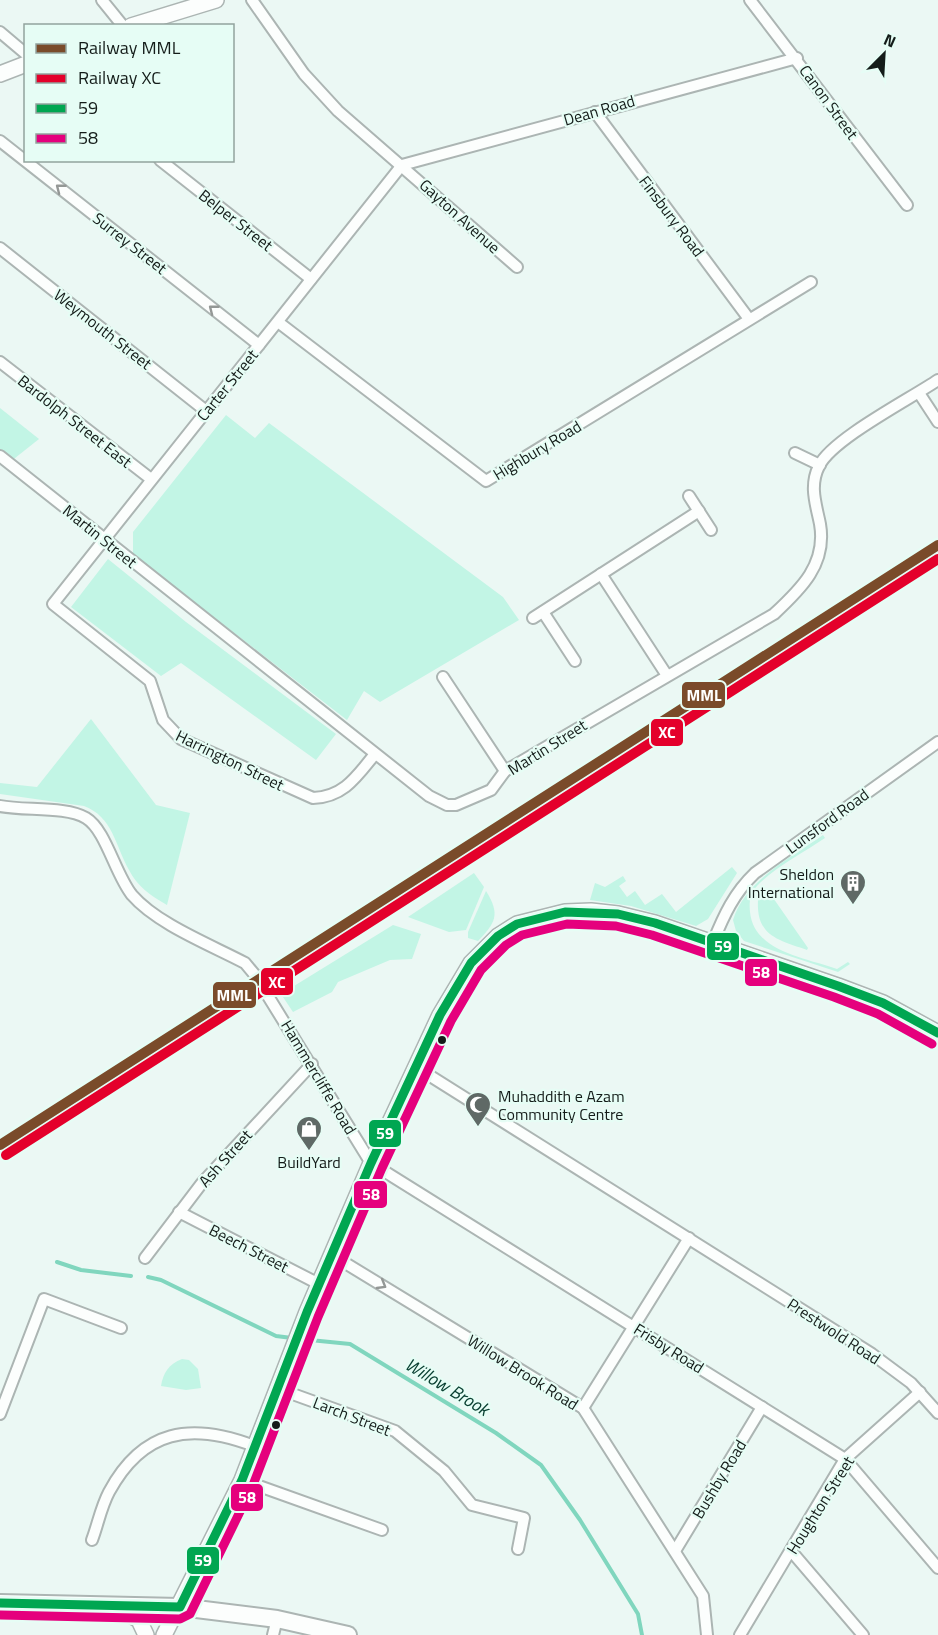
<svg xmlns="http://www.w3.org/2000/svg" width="938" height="1635" font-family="'Titillium Web',sans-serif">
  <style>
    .green { fill: #c2f5e5 }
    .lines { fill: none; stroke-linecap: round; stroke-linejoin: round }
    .stream { stroke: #80d6be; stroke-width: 4 }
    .street-casing { stroke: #acb5b3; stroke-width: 14 }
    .secondary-casing { stroke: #acb5b3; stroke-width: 18 }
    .primary-casing { stroke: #acb5b3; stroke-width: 20 }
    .street { stroke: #fcfefd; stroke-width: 10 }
    .secondary { stroke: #fcfefd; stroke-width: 15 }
    .primary { stroke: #fcfefd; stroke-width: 16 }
    .bus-1-casing { stroke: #e6fdf5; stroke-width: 14 }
    .bus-2-casing { stroke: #e6fdf5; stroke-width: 14 }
    .bus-1 { stroke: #00a651; stroke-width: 9 }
    .bus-2 { stroke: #e5007d; stroke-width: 9 }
    .rail-1-casing { stroke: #e6fdf5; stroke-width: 15 }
    .rail-2-casing { stroke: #e6fdf5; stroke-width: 15 }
    .rail-1 { stroke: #7a4b2a; stroke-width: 10 }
    .rail-2 { stroke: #e4002b; stroke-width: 10 }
    .oneway { stroke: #949896 }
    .bus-dot { fill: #141c19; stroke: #e6fdf5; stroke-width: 2 }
    .labels { text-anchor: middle; stroke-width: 4.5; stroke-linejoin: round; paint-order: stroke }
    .street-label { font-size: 16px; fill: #141c19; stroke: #e6fdf5 }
    .poi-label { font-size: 16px; fill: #141c19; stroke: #e6fdf5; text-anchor: end }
    .water-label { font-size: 18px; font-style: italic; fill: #0a4032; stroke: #e6fdf5 }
    .line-badge { stroke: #e6fdf5; stroke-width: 2 }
    .badge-label { font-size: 16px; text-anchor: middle; font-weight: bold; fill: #fff }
  </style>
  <rect width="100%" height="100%" fill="#ebf8f4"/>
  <g class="green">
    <polygon points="0,408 39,439 10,462 0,454"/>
    <polygon points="226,415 255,438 269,423 503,597 519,620 380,702 364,691 347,720 133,555 133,532"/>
    <polygon points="108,559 186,622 336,734 316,760 181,663 161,676 71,607"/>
    <path d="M91,719L156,805L190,813L167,905C151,896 137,886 129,870C115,845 113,817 84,806L0,794V783L37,787Z"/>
    <path d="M823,835L825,838C803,853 775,867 757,886C750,893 749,902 750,912C754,952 806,958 837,969L848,962L850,964L838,972L744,941L736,931L733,920C745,880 792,857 823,835Z"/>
    <polygon points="732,867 737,873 708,919 696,926 631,906 590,900 595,883 605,887 623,876 626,881 619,886 627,897 635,891 645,905 662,894 676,912"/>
    <polygon points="474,873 484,887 466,930 449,932 408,917"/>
    <path d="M486,891C501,915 495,923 478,941L468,938V932Z"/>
    <path d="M769,892L808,948L807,950C778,940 756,936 758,900Z"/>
    <polygon points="393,925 421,934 412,959 390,960 338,982 332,992 293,1012 281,994"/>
    <path d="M182,1359L189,1360L198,1369L201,1388L186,1390L161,1386C163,1373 169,1364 182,1359Z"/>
  </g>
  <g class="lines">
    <g class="stream">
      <polyline points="57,1262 81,1270 131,1276"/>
      <polyline points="148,1277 161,1280 276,1336 292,1338"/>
      <polyline points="300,1339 350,1344 496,1433 541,1465 580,1520 638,1614 642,1635"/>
    </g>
    <defs>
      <g id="street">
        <polyline points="102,0 123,26"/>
        <polyline points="252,0 304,74 338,111 517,267"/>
        <polyline points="750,0 907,205"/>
        <polyline points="0,32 26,54"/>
        <polyline points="595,112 749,319"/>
        <polyline points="0,141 259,345"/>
        <polyline points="160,160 311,279"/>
        <polyline points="402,165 797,58"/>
        <polyline points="0,248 206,411"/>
        <polyline points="278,322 486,481 811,282"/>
        <polyline points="0,362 151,479"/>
        <polyline points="919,393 938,422"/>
        <polyline points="795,453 820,465"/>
        <path d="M0,456L429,796L447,805H456L491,790L505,771L774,614C801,589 827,564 820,524C816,504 809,486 819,466C832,439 910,399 938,380"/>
        <polyline points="689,496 711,530"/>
        <polyline points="601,574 666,674"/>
        <polyline points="543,612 575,661"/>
        <polyline points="533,618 699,511"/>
        <polyline points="443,677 505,771"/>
        <path d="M375,754C357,776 344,797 313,798L181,739L163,720L150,681L53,604L402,165"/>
        <path d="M0,806C24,811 66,806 86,818C106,830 115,874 132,895C157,924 211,945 245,963L255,975L371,1163L845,1459L938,1568"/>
        <path d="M713,942C724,915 734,893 755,873L938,742"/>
        <polyline points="416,1067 872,1354 911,1383 938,1413"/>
        <polyline points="179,1212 319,1284"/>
        <polyline points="332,1255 583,1408 703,1596 707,1635"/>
        <polyline points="145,1258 202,1183 312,1064"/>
        <polyline points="276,1388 395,1431 444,1471 472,1505 524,1518 518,1549"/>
        <polyline points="583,1408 689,1238"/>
        <polyline points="0,1414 44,1299 121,1328"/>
        <polyline points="242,1480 382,1530"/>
        <path d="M92,1540C98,1524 101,1507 109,1492C143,1429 191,1422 254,1446"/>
        <polyline points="675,1551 762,1407"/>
        <polyline points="792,1552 863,1635"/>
        <polyline points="273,1635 277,1619"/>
        <polyline points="740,1635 845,1459 920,1392"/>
      </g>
      <g id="secondary">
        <polyline points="131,26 216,0"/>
        <polyline points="0,74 26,64"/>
        <polyline points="115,1606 139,1620 146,1635"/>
        <polyline points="164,1635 242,1480 307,1312 371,1163 440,1015 471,963 498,936 517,924 565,912 591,911 618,914 655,923 838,986 883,1003 938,1033"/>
      </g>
      <polyline id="primary" points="0,1603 180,1607 277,1619 348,1635"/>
    </defs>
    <use href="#street" class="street-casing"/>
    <use href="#secondary" class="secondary-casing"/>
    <use href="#primary" class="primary-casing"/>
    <use href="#street" class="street"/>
    <use href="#secondary" class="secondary"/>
    <use href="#primary" class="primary"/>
    <defs>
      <polyline id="bus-1" points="0,1603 180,1607 242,1480 307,1312 371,1163 440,1015 471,963 498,936 517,924 565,912 618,914 655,923 838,986 883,1003 938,1033"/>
      <polyline id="bus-2" points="0,1615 180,1619 190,1614 253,1485 318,1317 382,1168 451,1021 481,970 506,945 522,935 567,924 616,926 652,935 834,997 878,1014 932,1044"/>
    </defs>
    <use href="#bus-1" class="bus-1-casing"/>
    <use href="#bus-2" class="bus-2-casing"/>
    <use href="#bus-1" class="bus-1"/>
    <use href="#bus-2" class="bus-2"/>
    <defs>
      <polyline id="rail-1" points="0,1145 938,545"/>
      <polyline id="rail-2" points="6,1155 938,559"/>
    </defs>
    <use href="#rail-1" class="rail-1-casing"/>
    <use href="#rail-2" class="rail-2-casing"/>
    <use href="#rail-1" class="rail-1"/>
    <use href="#rail-2" class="rail-2"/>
  </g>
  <defs><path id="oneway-chevron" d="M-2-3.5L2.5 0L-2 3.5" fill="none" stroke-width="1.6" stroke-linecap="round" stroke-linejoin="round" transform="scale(1.5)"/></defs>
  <g class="oneway">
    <use href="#oneway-chevron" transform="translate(60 188) rotate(-142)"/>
    <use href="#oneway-chevron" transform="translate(213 309) rotate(-142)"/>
    <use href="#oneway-chevron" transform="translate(382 1285) rotate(31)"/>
  </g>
  <defs>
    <symbol id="building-pin" viewBox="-11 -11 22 30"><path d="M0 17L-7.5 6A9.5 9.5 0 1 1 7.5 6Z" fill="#5f6966" stroke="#e6fdf5"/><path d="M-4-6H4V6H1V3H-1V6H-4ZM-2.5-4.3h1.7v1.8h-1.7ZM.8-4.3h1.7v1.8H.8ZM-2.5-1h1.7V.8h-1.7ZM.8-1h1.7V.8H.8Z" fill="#fff"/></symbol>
    <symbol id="mosque-pin" viewBox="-11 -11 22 30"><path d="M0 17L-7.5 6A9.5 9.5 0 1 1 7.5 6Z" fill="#5f6966" stroke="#e6fdf5"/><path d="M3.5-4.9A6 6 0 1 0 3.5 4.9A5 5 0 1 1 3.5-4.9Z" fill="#fff"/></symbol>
    <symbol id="shop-pin" viewBox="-11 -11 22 30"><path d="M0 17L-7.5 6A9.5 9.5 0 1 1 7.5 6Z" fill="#5f6966" stroke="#e6fdf5"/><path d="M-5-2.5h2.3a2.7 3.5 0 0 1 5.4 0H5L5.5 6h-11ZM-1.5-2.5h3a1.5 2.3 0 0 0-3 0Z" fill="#fff"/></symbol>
  </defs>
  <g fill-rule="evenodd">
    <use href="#building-pin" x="838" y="868" width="30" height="40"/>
    <use href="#mosque-pin" x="463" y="1090" width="30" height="40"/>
    <use href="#shop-pin" x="294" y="1114" width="30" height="40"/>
  </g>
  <g class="bus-dot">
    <circle cx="442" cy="1040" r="5"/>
    <circle cx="276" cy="1425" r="5"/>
  </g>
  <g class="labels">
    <g class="street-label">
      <text transform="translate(829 102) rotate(54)" y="6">Canon Street</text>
      <text transform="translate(599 110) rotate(-16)" y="6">Dean Road</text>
      <text transform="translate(460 216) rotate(42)" y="6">Gayton Avenue</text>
      <text transform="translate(672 216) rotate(53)" y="6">Finsbury Road</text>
      <text transform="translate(236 220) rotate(38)" y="6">Belper Street</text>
      <text transform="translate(130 243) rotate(38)" y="6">Surrey Street</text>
      <text transform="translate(103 329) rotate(38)" y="6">Weymouth Street</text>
      <text transform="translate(227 385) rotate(-51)" y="6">Carter Street</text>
      <text transform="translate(75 421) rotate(38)" y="6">Bardolph Street East</text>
      <text transform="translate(537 450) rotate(-31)" y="6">Highbury Road</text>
      <text transform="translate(100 536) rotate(39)" y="6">Martin Street</text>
      <text transform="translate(547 747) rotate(-32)" y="6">Martin Street</text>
      <text transform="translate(230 760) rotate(26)" y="6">Harrington Street</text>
      <text transform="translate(827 821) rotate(-36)" y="6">Lunsford Road</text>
      <text transform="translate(319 1077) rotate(59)" y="6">Hammercliffe Road</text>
      <text transform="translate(225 1158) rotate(-48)" y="6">Ash Street</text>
      <text transform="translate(249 1248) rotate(27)" y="6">Beech Street</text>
      <text transform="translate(834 1331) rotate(33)" y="6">Prestwold Road</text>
      <text transform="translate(669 1348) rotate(32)" y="6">Frisby Road</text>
      <text transform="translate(523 1372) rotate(32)" y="6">Willow Brook Road</text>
      <text transform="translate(352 1416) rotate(21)" y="6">Larch Street</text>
      <text transform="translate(719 1479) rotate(-59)" y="6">Bushby Road</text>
      <text transform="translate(820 1505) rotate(-58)" y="6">Houghton Street</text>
    </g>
    <g class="poi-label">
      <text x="834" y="880">Sheldon<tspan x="834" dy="18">International</tspan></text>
      <text x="498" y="1102" text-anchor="start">Muhaddith e Azam<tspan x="498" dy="18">Community Centre</tspan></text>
      <text x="309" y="1168" text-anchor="middle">BuildYard</text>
    </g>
    <g class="water-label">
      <text transform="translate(447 1387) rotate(31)" y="6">Willow Brook</text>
    </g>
  </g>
  <g class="line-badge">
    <rect x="681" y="681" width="45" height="28" rx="6" fill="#7a4b2a"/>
    <rect x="650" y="718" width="34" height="29" rx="6" fill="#e4002b"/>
    <rect x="706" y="932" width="34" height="29" rx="6" fill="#00a651"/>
    <rect x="744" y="958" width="34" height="29" rx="6" fill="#e5007d"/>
    <rect x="260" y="967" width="34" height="29" rx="6" fill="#e4002b"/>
    <rect x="212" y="981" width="45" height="28" rx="6" fill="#7a4b2a"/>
    <rect x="368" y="1119" width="34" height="29" rx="6" fill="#00a651"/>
    <rect x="353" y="1180" width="35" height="29" rx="6" fill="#e5007d"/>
    <rect x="230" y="1483" width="34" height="29" rx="6" fill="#e5007d"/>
    <rect x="186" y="1546" width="34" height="29" rx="6" fill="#00a651"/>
  </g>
  <g class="badge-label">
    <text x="704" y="701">MML</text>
    <text x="667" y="738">XC</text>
    <text x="723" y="952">59</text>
    <text x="761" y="978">58</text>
    <text x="277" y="988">XC</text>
    <text x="234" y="1001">MML</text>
    <text x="385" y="1139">59</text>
    <text x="371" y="1200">58</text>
    <text x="247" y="1503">58</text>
    <text x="203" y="1566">59</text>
  </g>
  <rect x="24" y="24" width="210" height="138" fill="#e6fdf5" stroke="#92a39d" stroke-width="1.5"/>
  <rect x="36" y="44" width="30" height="9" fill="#7a4b2a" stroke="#92a39d" stroke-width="1.5"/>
  <text x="78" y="54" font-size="18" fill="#141c19">Railway MML</text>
  <rect x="36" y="74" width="30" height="9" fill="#e4002b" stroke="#92a39d" stroke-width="1.5"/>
  <text x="78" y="84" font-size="18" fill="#141c19">Railway XC</text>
  <rect x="36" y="104" width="30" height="9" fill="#00a651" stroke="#92a39d" stroke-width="1.5"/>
  <text x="78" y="114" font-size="18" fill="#141c19">59</text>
  <rect x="36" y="134" width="30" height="9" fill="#e5007d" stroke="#92a39d" stroke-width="1.5"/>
  <text x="78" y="144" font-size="18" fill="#141c19">58</text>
  <g transform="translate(884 54) rotate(24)" stroke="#e6fdf5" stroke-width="4.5" paint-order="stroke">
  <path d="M0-4.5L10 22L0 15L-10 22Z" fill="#141c19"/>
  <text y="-9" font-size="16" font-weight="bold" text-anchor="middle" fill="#141c19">N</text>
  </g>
</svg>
